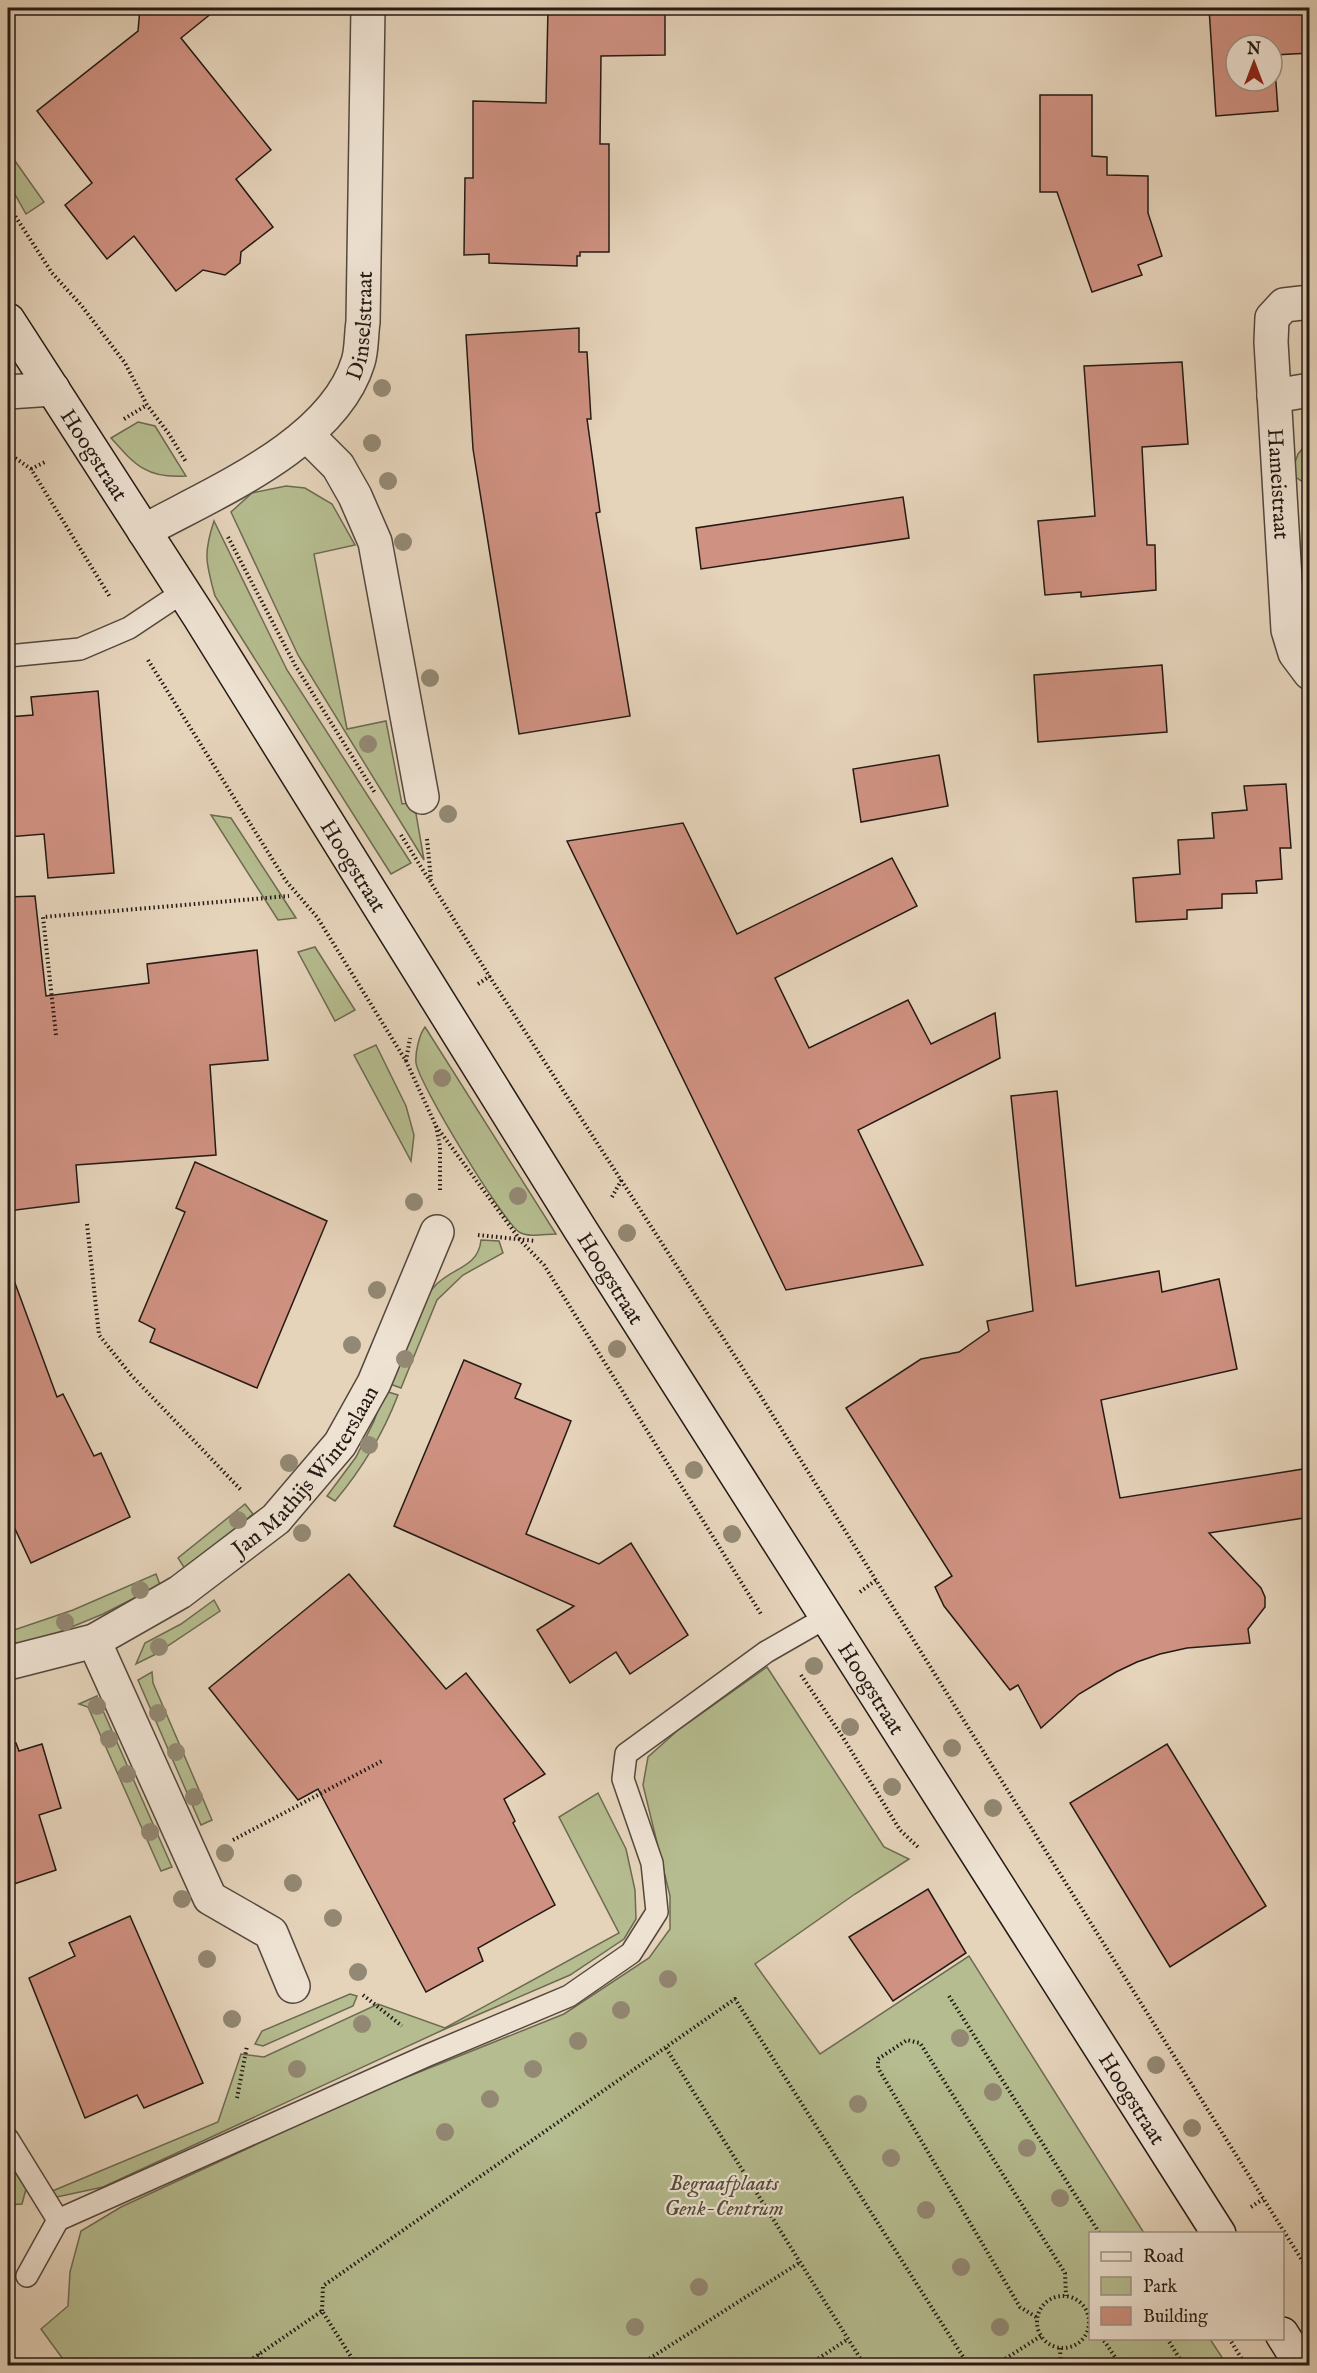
<svg xmlns="http://www.w3.org/2000/svg" width="1317" height="2373" font-family="'IM FELL English',serif">
  <style>
    .green { fill: #b5bc8f; stroke: #6c6b52; stroke-width: 1.5 }
    .building { fill: #cf9181; stroke: #241a14; stroke-width: 1.5; fill-rule: evenodd }
    .lines { fill: none; stroke-linecap: round; stroke-linejoin: round }
    .service-casing { stroke: #54483e; stroke-width: 24 }
    .minor-casing { stroke: #54483e; stroke-width: 36 }
    .secondary-casing { stroke: #241a14; stroke-width: 36 }
    .path { stroke: #241a14; stroke-width: 4; stroke-dasharray: 1.5 3; stroke-linecap: butt }
    .service { stroke: #eee2d2; stroke-width: 21 }
    .minor { stroke: #eee2d2; stroke-width: 33 }
    .secondary { stroke: #eee2d2; stroke-width: 33 }
    .tree { fill: #938873 }
    .labels { text-anchor: middle; stroke-width: 4.5; stroke-linejoin: round; paint-order: stroke }
    .street-label { font-size: 22px; fill: #241a14; stroke: #eee2d2 }
    .park-label { font-size: 22px; font-style: italic; fill: #504b39; stroke: #eee2d2 }
  </style>
  <rect width="100%" height="100%" fill="#e5d3ba"/>
  <filter id="stains"><feTurbulence type="fractalNoise" baseFrequency=".00333" numOctaves="4"/><feColorMatrix values="0 0 0 0 .2 0 0 0 0 .09 0 0 0 0 .02 0 0 0 .5 -.17"/></filter>
  <radialGradient id="worn" r=".72"><stop offset=".6" stop-color="#630" stop-opacity="0"/><stop offset="1" stop-color="#630" stop-opacity=".3"/></radialGradient>
  <g class="green">
    <polygon points="90,8 320,8 320,10 90,11"/>
    <polygon points="8,151 44,202 26,214 8,182"/>
    <path d="M138,422L155,426L186,476C147,479 135,465 111,438Z"/>
    <polygon points="1309,441 1309,486 1291,474 1298,454"/>
    <polygon points="286,486 305,488 332,504 355,545 314,554 347,729 386,721 402,804 414,802 424,860 298,655 231,512 252,493"/>
    <path d="M214,521L287,670L411,863L391,874L215,596C206,563 203,554 214,521Z"/>
    <polygon points="211,815 231,818 296,918 278,920"/>
    <polygon points="315,947 355,1010 335,1021 298,952"/>
    <path d="M425,1027L556,1234C545,1234 529,1238 519,1232C502,1220 419,1084 416,1063C415,1053 419,1035 425,1027Z"/>
    <polygon points="376,1045 406,1106 414,1135 411,1161 354,1055"/>
    <path d="M481,1240L499,1241L503,1253L463,1275L437,1300L401,1388L390,1384C400,1360 418,1304 434,1287C451,1267 478,1269 481,1240Z"/>
    <path d="M385,1391L398,1395C383,1434 362,1469 335,1501L327,1496L356,1457L374,1421Z"/>
    <polygon points="245,1504 253,1514 185,1569 178,1558"/>
    <polygon points="156,1574 160,1585 103,1614 57,1633 8,1646 8,1632 73,1610"/>
    <polygon points="214,1600 220,1611 154,1655 136,1664 145,1643 181,1624"/>
    <polygon points="767,1667 884,1847 909,1859 855,1894 755,1964 820,2054 969,1956 1144,2233 1090,2234 1090,2338 1210,2339 1227,2365 68,2366 41,2329 68,2306 70,2272 81,2231 121,2207 372,2091 564,2014 649,1958 670,1929 670,1896 643,1785 648,1757 677,1731"/>
    <polygon points="152,1672 153,1683 212,1820 201,1825 138,1680"/>
    <polygon points="97,1696 97,1697 172,1867 161,1871 88,1707 79,1704"/>
    <polygon points="598,1793 626,1849 635,1890 636,1919 624,1939 570,1975 445,2029 103,2187 57,2197 50,2192 218,2122 241,2054 264,2057 378,2004 445,2028 619,1933 559,1817"/>
    <polygon points="350,1994 357,1996 353,2006 263,2046 255,2044 262,2031"/>
    <polygon points="8,2160 26,2189 22,2204 8,2205"/>
  </g>
  <g class="building">
    <polygon points="140,8 156,8 160,13 218,8 181,38 271,150 236,179 273,227 241,252 240,263 225,275 203,270 176,291 134,236 107,259 65,205 92,183 37,111 138,31"/>
    <polygon points="548,8 665,8 665,55 601,56 600,144 609,144 609,252 580,252 580,256 577,256 577,266 489,263 489,254 464,255 465,178 473,178 473,101 546,103"/>
    <path d="M1209,8H1310V53L1274,55L1278,111L1216,116ZM1236,45H1272V81H1236Z"/>
    <polygon points="1040,95 1092,95 1092,156 1107,157 1107,175 1148,176 1148,213 1162,256 1138,265 1142,275 1092,292 1057,192 1040,192"/>
    <polygon points="579,328 579,352 587,352 591,419 587,419 600,512 596,513 630,716 519,734 473,449 466,335"/>
    <polygon points="1182,362 1188,444 1142,447 1147,545 1155,545 1156,590 1081,597 1081,592 1045,595 1038,521 1095,516 1084,366"/>
    <polygon points="903,497 909,538 701,569 696,528"/>
    <polygon points="1162,665 1167,732 1038,742 1034,675"/>
    <polygon points="98,691 114,873 48,878 44,834 8,837 8,717 33,715 31,697"/>
    <polygon points="939,755 948,806 861,822 853,769"/>
    <polygon points="1286,784 1291,848 1280,848 1282,879 1256,881 1257,893 1222,894 1222,908 1187,910 1187,919 1136,922 1133,878 1180,874 1178,840 1214,838 1212,813 1247,810 1244,786"/>
    <polygon points="683,823 737,934 892,858 917,906 775,978 809,1048 908,1000 931,1044 995,1013 1000,1058 858,1130 923,1265 786,1290 567,841"/>
    <polygon points="35,896 46,996 149,983 147,964 257,950 268,1060 210,1065 216,1155 76,1165 79,1202 8,1211 8,897"/>
    <polygon points="1057,1091 1076,1286 1159,1271 1162,1292 1219,1279 1237,1369 1101,1400 1120,1498 1310,1468 1310,1517 1209,1533 1261,1588 1265,1597 1265,1607 1248,1629 1250,1643 1187,1648 1160,1654 1137,1662 1116,1672 1079,1694 1041,1728 1018,1685 1010,1690 944,1606 935,1587 952,1576 846,1408 921,1359 959,1352 989,1331 987,1321 1033,1311 1011,1096"/>
    <polygon points="195,1162 327,1221 257,1388 150,1342 155,1329 139,1321 185,1212 176,1208"/>
    <polygon points="12,1275 57,1397 63,1394 94,1456 101,1453 130,1517 31,1563 8,1514 8,1276"/>
    <polygon points="464,1360 521,1384 515,1398 571,1421 526,1534 599,1564 631,1543 688,1635 630,1674 616,1652 570,1683 537,1630 574,1606 394,1526"/>
    <polygon points="349,1574 446,1689 466,1673 545,1774 504,1799 515,1821 513,1823 555,1905 478,1948 483,1961 426,1992 318,1789 298,1800 209,1688"/>
    <polygon points="16,1743 19,1751 42,1744 61,1808 39,1815 56,1870 8,1886 8,1744"/>
    <polygon points="1167,1744 1266,1906 1170,1967 1070,1803"/>
    <polygon points="928,1889 966,1953 893,2001 849,1937"/>
    <polygon points="130,1916 203,2083 144,2108 137,2095 85,2118 29,1978 75,1956 69,1943"/>
  </g>
  <g class="lines">
    <defs>
      <g id="service">
        <polyline points="8,656 80,649 129,628 183,592"/>
        <polyline points="8,2139 58,2220 426,2056 569,1996 631,1953 657,1912 652,1863 623,1779 626,1754 766,1652 827,1617"/>
        <polyline points="27,2276 58,2220"/>
      </g>
      <g id="minor">
        <path id="s1" d="M1310,302L1284,305L1272,318L1271,342L1288,630L1295,653L1310,673"/>
        <polyline points="8,392 53,389"/>
        <polyline points="1274,396 1310,390"/>
        <polyline points="307,435 338,466 355,496 375,542 422,797"/>
        <path id="s2" d="M144,531C213,493 333,444 358,362C362,350 361,335 363,322L368,8"/>
        <polyline points="94,1641 210,1898 271,1933 293,1986"/>
        <path id="s3" d="M8,1663L94,1641L180,1592L276,1519L340,1444L374,1383L437,1232"/>
      </g>
      <g id="secondary">
        <path id="s4" d="M8,320L199,616L580,1229L1219,2234"/>
        <polyline points="1282,2334 1302,2366"/>
      </g>
    </defs>
    <use href="#service" class="service-casing"/>
    <use href="#minor" class="minor-casing"/>
    <use href="#secondary" class="secondary-casing"/>
    <g class="path">
      <polyline points="8,205 52,273 81,305 125,363 147,405 169,434 186,462"/>
      <polyline points="124,419 147,405"/>
      <polyline points="8,453 31,469 110,597"/>
      <polyline points="31,469 47,461"/>
      <polyline points="228,537 295,665 375,793"/>
      <polyline points="148,660 286,881 317,917 406,1061 436,1126 521,1241 544,1265 761,1614"/>
      <polyline points="401,835 493,982 760,1395 1310,2273"/>
      <polyline points="427,839 431,880"/>
      <polyline points="478,984 490,976"/>
      <polyline points="56,1035 43,917 289,896"/>
      <polyline points="406,1061 410,1038"/>
      <polyline points="436,1126 440,1147 440,1190"/>
      <polyline points="612,1197 622,1179"/>
      <polyline points="87,1224 99,1335 131,1375 242,1491"/>
      <polyline points="478,1235 536,1241"/>
      <polyline points="860,1592 876,1580"/>
      <polyline points="801,1675 842,1736 900,1830 920,1849"/>
      <polyline points="233,1840 382,1761"/>
      <polyline points="363,1995 402,2026"/>
      <polyline points="949,1996 1100,2234"/>
      <polyline points="666,2048 865,2366"/>
      <polyline points="237,2098 247,2046"/>
      <polyline points="1251,2207 1263,2199"/>
      <circle cx="1063" cy="2322" r="26"/>
      <polyline points="322,2311 323,2286 735,1999 969,2366"/>
      <polyline points="1036,2317 1020,2307 878,2068 878,2059 907,2040 920,2043 1065,2273 1066,2296"/>
      <polyline points="1100,2338 1105,2342 1121,2366"/>
      <polyline points="1167,2338 1184,2366"/>
      <polyline points="1229,2338 1246,2366"/>
      <polyline points="1060,2348 1061,2366"/>
      <polyline points="258,2354 266,2366"/>
      <polyline points="242,2366 322,2311 357,2366"/>
      <polyline points="638,2366 799,2263"/>
      <polyline points="807,2366 848,2339"/>
      <polyline points="994,2366 1041,2336"/>
    </g>
    <use href="#service" class="service"/>
    <use href="#minor" class="minor"/>
    <use href="#secondary" class="secondary"/>
  </g>
  <g class="tree">
    <circle cx="382" cy="388" r="9"/>
    <circle cx="372" cy="443" r="9"/>
    <circle cx="388" cy="481" r="9"/>
    <circle cx="403" cy="542" r="9"/>
    <circle cx="430" cy="678" r="9"/>
    <circle cx="368" cy="744" r="9"/>
    <circle cx="448" cy="814" r="9"/>
    <circle cx="442" cy="1078" r="9"/>
    <circle cx="518" cy="1196" r="9"/>
    <circle cx="414" cy="1202" r="9"/>
    <circle cx="627" cy="1233" r="9"/>
    <circle cx="377" cy="1290" r="9"/>
    <circle cx="352" cy="1345" r="9"/>
    <circle cx="617" cy="1349" r="9"/>
    <circle cx="405" cy="1359" r="9"/>
    <circle cx="369" cy="1445" r="9"/>
    <circle cx="289" cy="1463" r="9"/>
    <circle cx="694" cy="1470" r="9"/>
    <circle cx="238" cy="1520" r="9"/>
    <circle cx="302" cy="1533" r="9"/>
    <circle cx="732" cy="1534" r="9"/>
    <circle cx="140" cy="1590" r="9"/>
    <circle cx="65" cy="1622" r="9"/>
    <circle cx="159" cy="1647" r="9"/>
    <circle cx="814" cy="1666" r="9"/>
    <circle cx="97" cy="1706" r="9"/>
    <circle cx="158" cy="1713" r="9"/>
    <circle cx="850" cy="1727" r="9"/>
    <circle cx="109" cy="1739" r="9"/>
    <circle cx="952" cy="1748" r="9"/>
    <circle cx="176" cy="1752" r="9"/>
    <circle cx="127" cy="1774" r="9"/>
    <circle cx="892" cy="1787" r="9"/>
    <circle cx="194" cy="1797" r="9"/>
    <circle cx="993" cy="1808" r="9"/>
    <circle cx="150" cy="1832" r="9"/>
    <circle cx="225" cy="1853" r="9"/>
    <circle cx="293" cy="1883" r="9"/>
    <circle cx="182" cy="1899" r="9"/>
    <circle cx="333" cy="1918" r="9"/>
    <circle cx="207" cy="1959" r="9"/>
    <circle cx="358" cy="1972" r="9"/>
    <circle cx="668" cy="1979" r="9"/>
    <circle cx="621" cy="2010" r="9"/>
    <circle cx="232" cy="2019" r="9"/>
    <circle cx="362" cy="2024" r="9"/>
    <circle cx="960" cy="2038" r="9"/>
    <circle cx="578" cy="2041" r="9"/>
    <circle cx="1156" cy="2065" r="9"/>
    <circle cx="297" cy="2069" r="9"/>
    <circle cx="533" cy="2069" r="9"/>
    <circle cx="993" cy="2092" r="9"/>
    <circle cx="490" cy="2099" r="9"/>
    <circle cx="858" cy="2104" r="9"/>
    <circle cx="1192" cy="2128" r="9"/>
    <circle cx="445" cy="2132" r="9"/>
    <circle cx="1027" cy="2148" r="9"/>
    <circle cx="891" cy="2158" r="9"/>
    <circle cx="1060" cy="2198" r="9"/>
    <circle cx="926" cy="2210" r="9"/>
    <circle cx="961" cy="2267" r="9"/>
    <circle cx="699" cy="2287" r="9"/>
    <circle cx="635" cy="2327" r="9"/>
    <circle cx="1000" cy="2327" r="9"/>
  </g>
  <g class="labels">
    <g class="street-label">
      <text dy="8" stroke="none"><textPath href="#s2" startOffset="316">Dinselstraat</textPath></text>
      <text dy="8" stroke="none"><textPath href="#s4" startOffset="160">Hoogstraat</textPath></text>
      <text dy="8" stroke="none"><textPath href="#s1" startOffset="210">Hameistraat</textPath></text>
      <text dy="8" stroke="none"><textPath href="#s4" startOffset="646">Hoogstraat</textPath></text>
      <text dy="8" stroke="none"><textPath href="#s4" startOffset="1132">Hoogstraat</textPath></text>
      <text dy="8" stroke="none"><textPath href="#s3" startOffset="364">Jan Mathijs Winterslaan</textPath></text>
      <text dy="8" stroke="none"><textPath href="#s4" startOffset="1618">Hoogstraat</textPath></text>
      <text dy="8" stroke="none"><textPath href="#s4" startOffset="2104">Hoogstraat</textPath></text>
    </g>
    <g class="park-label">
      <text x="724" y="2190">Begraafplaats<tspan x="724" dy="25">Genk-Centrum</tspan></text>
    </g>
  </g>
  <rect width="1317" height="2373" fill="none" stroke="#e5d3ba" stroke-width="30"/>
  <rect x="9" y="9" width="1299" height="2355" fill="none" stroke="#241a14" stroke-width="3"/>
  <rect x="15" y="15" width="1287" height="2343" fill="none" stroke="#241a14" stroke-width="1.5"/>
  <rect x="1089" y="2232" width="195" height="108" fill="#eee2d2" stroke="#9d9286" stroke-width="1.5"/>
  <rect x="1101" y="2252" width="30" height="9" fill="#eee2d2" stroke="#9d9286" stroke-width="1.5"/>
  <text x="1143" y="2262" font-size="18" fill="#241a14">Road</text>
  <rect x="1101" y="2277" width="30" height="18" fill="#b5bc8f" stroke="#9d9286" stroke-width="1.5"/>
  <text x="1143" y="2292" font-size="18" fill="#241a14">Park</text>
  <rect x="1101" y="2307" width="30" height="18" fill="#cf9181" stroke="#9d9286" stroke-width="1.5"/>
  <text x="1143" y="2322" font-size="18" fill="#241a14">Building</text>
  <g transform="translate(1254 63)"><circle r="28" fill="#eee2d2" stroke="#9d9286" stroke-width="1.5"/>
  <path d="M0-4.5L10 22L0 15L-10 22Z" fill="#8f2418"/>
  <text y="-9" font-size="16" font-weight="bold" text-anchor="middle" fill="#241a14">N</text>
  </g>
  <rect width="100%" height="100%" filter="url(#stains)"/>
  <rect width="100%" height="100%" fill="url(#worn)"/>
</svg>
